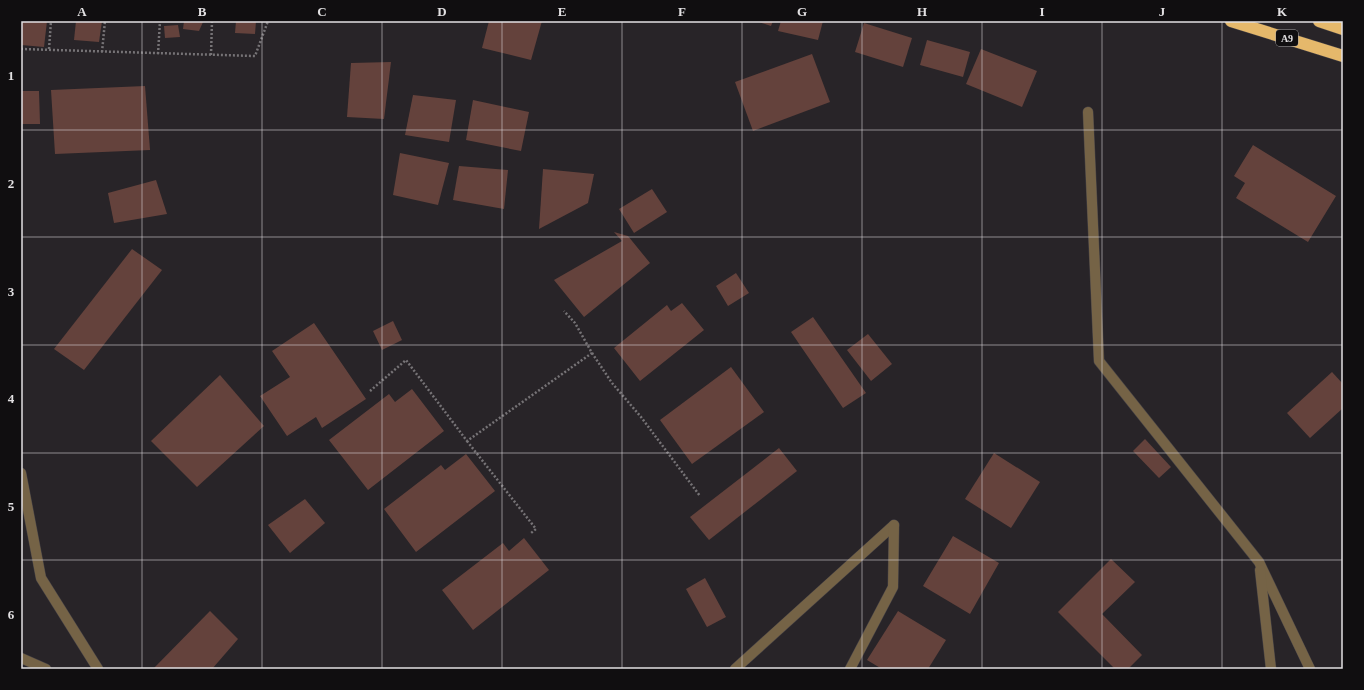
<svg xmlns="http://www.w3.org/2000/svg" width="1364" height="690" font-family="'Times New Roman',serif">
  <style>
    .building { fill: #64423c }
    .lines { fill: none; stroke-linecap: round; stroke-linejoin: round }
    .street-casing { stroke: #464246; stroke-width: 11 }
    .highway-casing { stroke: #464246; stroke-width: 13 }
    .path { stroke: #767376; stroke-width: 2.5; stroke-dasharray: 2 2; stroke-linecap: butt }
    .street { stroke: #756346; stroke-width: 10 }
    .highway { stroke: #e5b86b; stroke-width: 12 }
    .grid { fill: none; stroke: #e2e0e2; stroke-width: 1; stroke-opacity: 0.55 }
    .labels { text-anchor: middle; stroke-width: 3; stroke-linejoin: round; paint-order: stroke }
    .shield { fill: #100e10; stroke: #a3a1a3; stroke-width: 1 }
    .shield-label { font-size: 10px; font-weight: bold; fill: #e2e0e2 }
    .neatline { fill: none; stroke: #e2e0e2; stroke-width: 1.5 }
    .grid-label { font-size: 13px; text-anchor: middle; font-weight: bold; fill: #e2e0e2 }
  </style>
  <rect width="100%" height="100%" fill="#282428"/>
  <g class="building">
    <polygon points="21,21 47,21 44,47 21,45"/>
    <polygon points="76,21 102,21 99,42 74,40"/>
    <polygon points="184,21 190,21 203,22 199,31 183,29"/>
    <polygon points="236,21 256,21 255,34 235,33"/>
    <polygon points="489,21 542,21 531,60 482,48"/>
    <polygon points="756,21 773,21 771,26"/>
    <polygon points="781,21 823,21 818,40 778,31"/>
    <polygon points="864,23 912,38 903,67 855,52"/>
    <polygon points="178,25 180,37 165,38 164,26"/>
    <polygon points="927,40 970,52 963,77 920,65"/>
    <polygon points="981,49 1037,71 1022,107 966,84"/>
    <polygon points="812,54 830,102 753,131 735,82"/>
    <polygon points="391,62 384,119 347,117 351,63"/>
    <polygon points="145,86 150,150 55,154 51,90"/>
    <polygon points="21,91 39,91 40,124 21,124"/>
    <polygon points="413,95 456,100 449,142 405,135"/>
    <polygon points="473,100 529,112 521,151 466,140"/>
    <polygon points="1253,145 1336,196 1308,242 1236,198 1245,183 1234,176"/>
    <polygon points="400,153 449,163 438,205 393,195"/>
    <polygon points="459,166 508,170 504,209 453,200"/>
    <polygon points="543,169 594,174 588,203 539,229"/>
    <polygon points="156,180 167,214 114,223 108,193"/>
    <polygon points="652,189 667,212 634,233 619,209"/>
    <polygon points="614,232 628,236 650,263 584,317 554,280 622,241"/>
    <polygon points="132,249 162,270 84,370 54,349"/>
    <polygon points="736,273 749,293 728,306 716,286"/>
    <polygon points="682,303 704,330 640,381 614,348 667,305 671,311"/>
    <polygon points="813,317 866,393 843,408 791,332"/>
    <polygon points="393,321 402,340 382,350 373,331"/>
    <polygon points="314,323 366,399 322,428 316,417 287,436 260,396 290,377 272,351"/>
    <polygon points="868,334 892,364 871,381 847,350"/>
    <polygon points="731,367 764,412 692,464 660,420"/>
    <polygon points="1332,372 1343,384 1343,408 1310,438 1287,413"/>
    <polygon points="220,375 264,426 197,487 151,441"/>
    <polygon points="412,389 444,431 368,490 329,440 389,394 395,402"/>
    <polygon points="1145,439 1171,467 1159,478 1133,451"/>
    <polygon points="779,448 797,471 709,540 690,517"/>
    <polygon points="994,453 1040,482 1011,528 965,499"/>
    <polygon points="466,454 495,491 416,552 384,509 441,465 445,470"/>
    <polygon points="305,499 325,523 290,553 268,525"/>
    <polygon points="953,536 999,563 970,614 923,586"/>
    <polygon points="524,538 549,570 473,630 442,590 503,543 509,551"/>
    <polygon points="1111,559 1135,582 1102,614 1142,655 1128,669 1115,669 1058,612"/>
    <polygon points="705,578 726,617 707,627 686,589"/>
    <polygon points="210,611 238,639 212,669 153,669"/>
    <polygon points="898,611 946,640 928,669 882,669 867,660"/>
  </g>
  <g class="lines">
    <defs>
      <g id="street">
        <polyline points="1088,112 1099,361 1259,562 1310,669"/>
        <polyline points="21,473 41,578 98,669"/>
        <polyline points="1260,570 1271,669"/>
        <polyline points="21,658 46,669"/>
        <polyline points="735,669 894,525"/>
        <polyline points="850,669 893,587 894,525"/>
      </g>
      <g id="highway">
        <polyline points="1231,21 1343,56"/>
        <polyline points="1319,21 1343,29"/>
      </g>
    </defs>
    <use href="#street" class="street-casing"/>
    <use href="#highway" class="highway-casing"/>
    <g class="path">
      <polyline points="21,49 255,56 268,21"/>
      <polyline points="49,49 51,21"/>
      <polyline points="102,52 105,21"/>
      <polyline points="158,54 160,21"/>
      <polyline points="211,55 212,21"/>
      <polyline points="592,353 612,383 641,417 700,496"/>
      <polyline points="370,391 406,360 467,441 592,353 575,323 564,311"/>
      <polyline points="467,441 536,529 531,533"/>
    </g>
    <use href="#street" class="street"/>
    <use href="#highway" class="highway"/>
  </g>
  <path class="grid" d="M142,21V669M262,21V669M382,21V669M502,21V669M622,21V669M742,21V669M862,21V669M982,21V669M1102,21V669M1222,21V669M21,130H1343M21,237H1343M21,345H1343M21,453H1343M21,560H1343"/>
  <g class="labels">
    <rect class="shield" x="1276" y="30" width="22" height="16" rx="3"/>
    <g class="shield-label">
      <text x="1287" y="42">A9</text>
    </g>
  </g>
  <rect width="1364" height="690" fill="none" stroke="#100e10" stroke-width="44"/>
  <rect x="22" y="22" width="1320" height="646" class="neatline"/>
  <g class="grid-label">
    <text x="82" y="16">A</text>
    <text x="202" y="16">B</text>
    <text x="322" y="16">C</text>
    <text x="442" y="16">D</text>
    <text x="562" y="16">E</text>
    <text x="682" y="16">F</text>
    <text x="802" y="16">G</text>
    <text x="922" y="16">H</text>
    <text x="1042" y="16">I</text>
    <text x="1162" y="16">J</text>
    <text x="1282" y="16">K</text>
    <text x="11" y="80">1</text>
    <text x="11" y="188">2</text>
    <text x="11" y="296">3</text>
    <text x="11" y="403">4</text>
    <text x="11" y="511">5</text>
    <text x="11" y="619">6</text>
  </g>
</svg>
